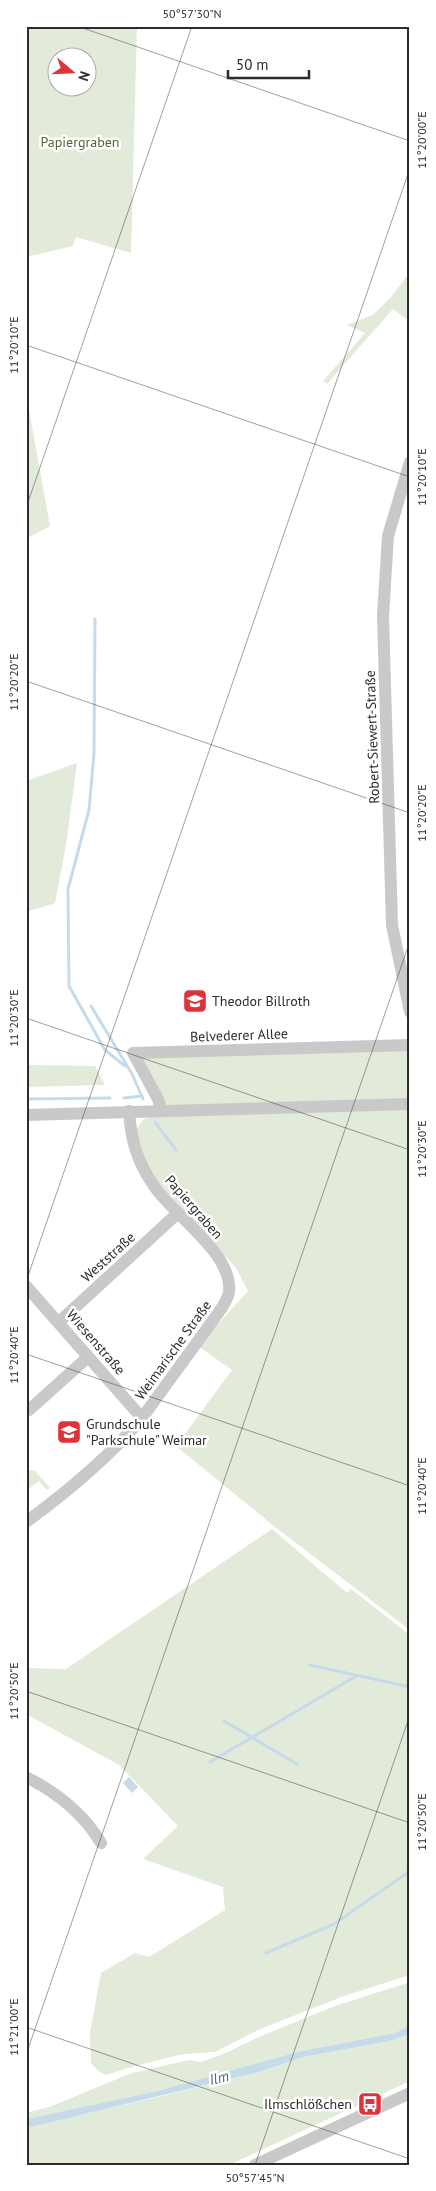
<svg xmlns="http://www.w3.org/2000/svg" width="436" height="2191" font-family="'PT Sans',sans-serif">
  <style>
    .green { fill: #e2eada; fill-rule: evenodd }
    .water { fill: #c6dbe9 }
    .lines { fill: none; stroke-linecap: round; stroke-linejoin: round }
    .stream { stroke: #c6dbe9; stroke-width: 3 }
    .minor { stroke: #c9c9c9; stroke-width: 12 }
    .ticks { fill: none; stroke: #2c2c2c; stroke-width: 1; stroke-opacity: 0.45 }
    .labels { text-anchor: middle; stroke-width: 5; stroke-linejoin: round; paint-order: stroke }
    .park-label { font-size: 14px; fill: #4f663c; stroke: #fff }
    .street-label { font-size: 14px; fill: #2c2c2c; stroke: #fff }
    .poi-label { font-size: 14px; fill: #2c2c2c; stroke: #fff; text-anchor: start }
    .water-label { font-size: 15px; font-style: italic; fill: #3d6c8b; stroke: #fff }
    .neatline { fill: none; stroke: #2c2c2c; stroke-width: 2 }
    .ticks-label { font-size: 12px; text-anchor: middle; fill: #2c2c2c }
  </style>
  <rect width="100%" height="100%" fill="#fff"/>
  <g class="green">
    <path d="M26,26H137L131,253L76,237L73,246L26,257ZM58,58H88V88H58Z"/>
    <polygon points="410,272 410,322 393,309 327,384 323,381 365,333 347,325 373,315 391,297"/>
    <polygon points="26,394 50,526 26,539"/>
    <polygon points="77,763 66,845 55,903 26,912 26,781"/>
    <polygon points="410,1049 410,1100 165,1106 137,1055"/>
    <polygon points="26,1065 95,1066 105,1085 26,1087"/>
    <polygon points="410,1107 410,1630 275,1527 176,1446 232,1370 198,1346 248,1291 236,1268 159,1184 142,1154 136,1132 137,1128 144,1119 157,1116"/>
    <polygon points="30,1470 35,1471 50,1488 47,1490 39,1481 26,1491 26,1474"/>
    <polygon points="272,1529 347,1593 351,1589 410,1635 410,1975 344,1996 260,2029 215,2052 183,2054 135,2066 106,2075 98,2071 91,2063 90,2033 101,1973 135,1953 149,1957 225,1910 223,1887 143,1859 178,1826 119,1765 26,1714 26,1668 66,1669"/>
    <polygon points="410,1982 410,2025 395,2033 301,2051 157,2091 26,2119 26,2113 49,2107 132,2073 189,2060 201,2062 221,2055 261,2036 335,2006"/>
    <polygon points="409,2034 410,2081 229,2165 26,2165 26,2128 35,2125 158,2097 259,2072 303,2057 390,2041"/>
  </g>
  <g class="water">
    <polygon points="129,1777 138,1787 132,1793 123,1783"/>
    <polygon points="410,2025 409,2034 390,2041 303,2057 259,2072 26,2128 26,2119 157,2091 301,2051 395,2033"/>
  </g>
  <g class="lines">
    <g class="stream">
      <polyline points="95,619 94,753 89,810 68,889 69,986 105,1050 125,1066"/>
      <polyline points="91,1006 132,1074 143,1099"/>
      <polyline points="124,1098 142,1096"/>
      <polyline points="26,1099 110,1098"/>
      <polyline points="155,1122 176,1150"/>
      <polyline points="310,1665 410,1687"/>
      <polyline points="224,1721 297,1764"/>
      <polyline points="210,1762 358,1675"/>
      <polyline points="266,1953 334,1924 410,1871"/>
    </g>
    <g class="minor">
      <polyline points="410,462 388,536 383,616 392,925 410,1012"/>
      <polyline points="161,1110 158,1099 133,1053 410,1045"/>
      <polyline points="26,1115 410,1104"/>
      <polyline points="26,1286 142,1418"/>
      <polyline points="59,1322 178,1213"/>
      <polyline points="29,1410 88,1357"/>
      <path d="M26,1522C67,1492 109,1457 142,1418L219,1312C223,1306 228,1299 229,1292C233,1253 174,1216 154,1186C137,1161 131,1141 129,1111"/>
      <path d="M26,1777C58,1793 83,1813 101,1843"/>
      <polyline points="255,2165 410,2093"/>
    </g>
  </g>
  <path class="ticks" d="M77,26L410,141M26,345L410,477M26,508L192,26M26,681L410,813M26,1018L410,1150M26,1282L410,168M26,1354L410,1486M26,1691L410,1823M26,2027L410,2159M26,2055L410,941M255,2165L410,1715"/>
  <defs>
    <symbol id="school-square" viewBox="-11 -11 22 22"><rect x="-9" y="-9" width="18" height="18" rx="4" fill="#df333c" stroke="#fff"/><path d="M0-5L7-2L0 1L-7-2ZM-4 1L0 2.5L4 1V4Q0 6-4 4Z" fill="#fff"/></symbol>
    <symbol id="bus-square" viewBox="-11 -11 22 22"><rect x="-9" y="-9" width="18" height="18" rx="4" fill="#df333c" stroke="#fff"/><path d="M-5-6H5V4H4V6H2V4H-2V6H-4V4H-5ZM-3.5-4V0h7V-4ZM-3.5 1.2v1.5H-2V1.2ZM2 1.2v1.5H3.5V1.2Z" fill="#fff"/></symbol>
  </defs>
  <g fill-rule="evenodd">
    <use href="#school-square" x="181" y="987" width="28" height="28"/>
    <use href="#school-square" x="55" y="1418" width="28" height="28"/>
    <use href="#bus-square" x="356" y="2090" width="28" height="28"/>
  </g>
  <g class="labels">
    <g class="park-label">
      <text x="80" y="147">Papiergraben</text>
    </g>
    <g class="street-label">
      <text transform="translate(372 737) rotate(-92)" y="5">Robert-Siewert-Straße</text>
      <text transform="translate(239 1035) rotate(-2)" y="5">Belvederer Allee</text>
      <text transform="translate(194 1207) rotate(49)" y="5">Papiergraben</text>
      <text transform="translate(108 1257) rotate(-42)" y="5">Weststraße</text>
      <text transform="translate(96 1342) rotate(49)" y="5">Wiesenstraße</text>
      <text transform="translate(173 1350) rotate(-54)" y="5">Weimarische Straße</text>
    </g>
    <g class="poi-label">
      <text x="212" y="1006">Theodor Billroth</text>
      <text x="86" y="1429">Grundschule<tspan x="86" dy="16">"Parkschule" Weimar</tspan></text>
      <text x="352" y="2109" text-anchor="end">Ilmschlößchen</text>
    </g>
    <g class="water-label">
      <text transform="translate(219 2078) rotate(-14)" y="5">Ilm</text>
    </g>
  </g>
  <rect width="436" height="2191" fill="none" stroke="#ffffff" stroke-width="55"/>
  <g transform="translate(72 72) rotate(109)"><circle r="24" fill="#ffffff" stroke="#ababab"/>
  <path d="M0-4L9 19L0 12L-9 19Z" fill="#df333c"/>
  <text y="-8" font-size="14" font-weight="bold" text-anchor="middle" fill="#2c2c2c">N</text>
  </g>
  <path d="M228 70v8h81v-8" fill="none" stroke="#2c2c2c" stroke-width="2.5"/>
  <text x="236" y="70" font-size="15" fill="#2c2c2c" stroke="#ffffff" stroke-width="4" paint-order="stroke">50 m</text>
  <rect x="28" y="28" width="380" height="2136" class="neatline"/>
  <g class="ticks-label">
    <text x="192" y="18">50°57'30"N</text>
    <text transform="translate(422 140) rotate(-90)" y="4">11°20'00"E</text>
    <text transform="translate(14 345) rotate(-90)" y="4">11°20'10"E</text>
    <text transform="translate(422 477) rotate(-90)" y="4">11°20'10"E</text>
    <text transform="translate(14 682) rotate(-90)" y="4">11°20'20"E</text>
    <text transform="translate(422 813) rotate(-90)" y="4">11°20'20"E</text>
    <text transform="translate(14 1018) rotate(-90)" y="4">11°20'30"E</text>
    <text transform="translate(422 1149) rotate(-90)" y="4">11°20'30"E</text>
    <text transform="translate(14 1355) rotate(-90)" y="4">11°20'40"E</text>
    <text transform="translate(422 1486) rotate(-90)" y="4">11°20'40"E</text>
    <text transform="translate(14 1691) rotate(-90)" y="4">11°20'50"E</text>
    <text transform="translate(422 1822) rotate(-90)" y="4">11°20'50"E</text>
    <text transform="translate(14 2027) rotate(-90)" y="4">11°21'00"E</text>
    <text x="255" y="2182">50°57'45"N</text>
  </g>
</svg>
